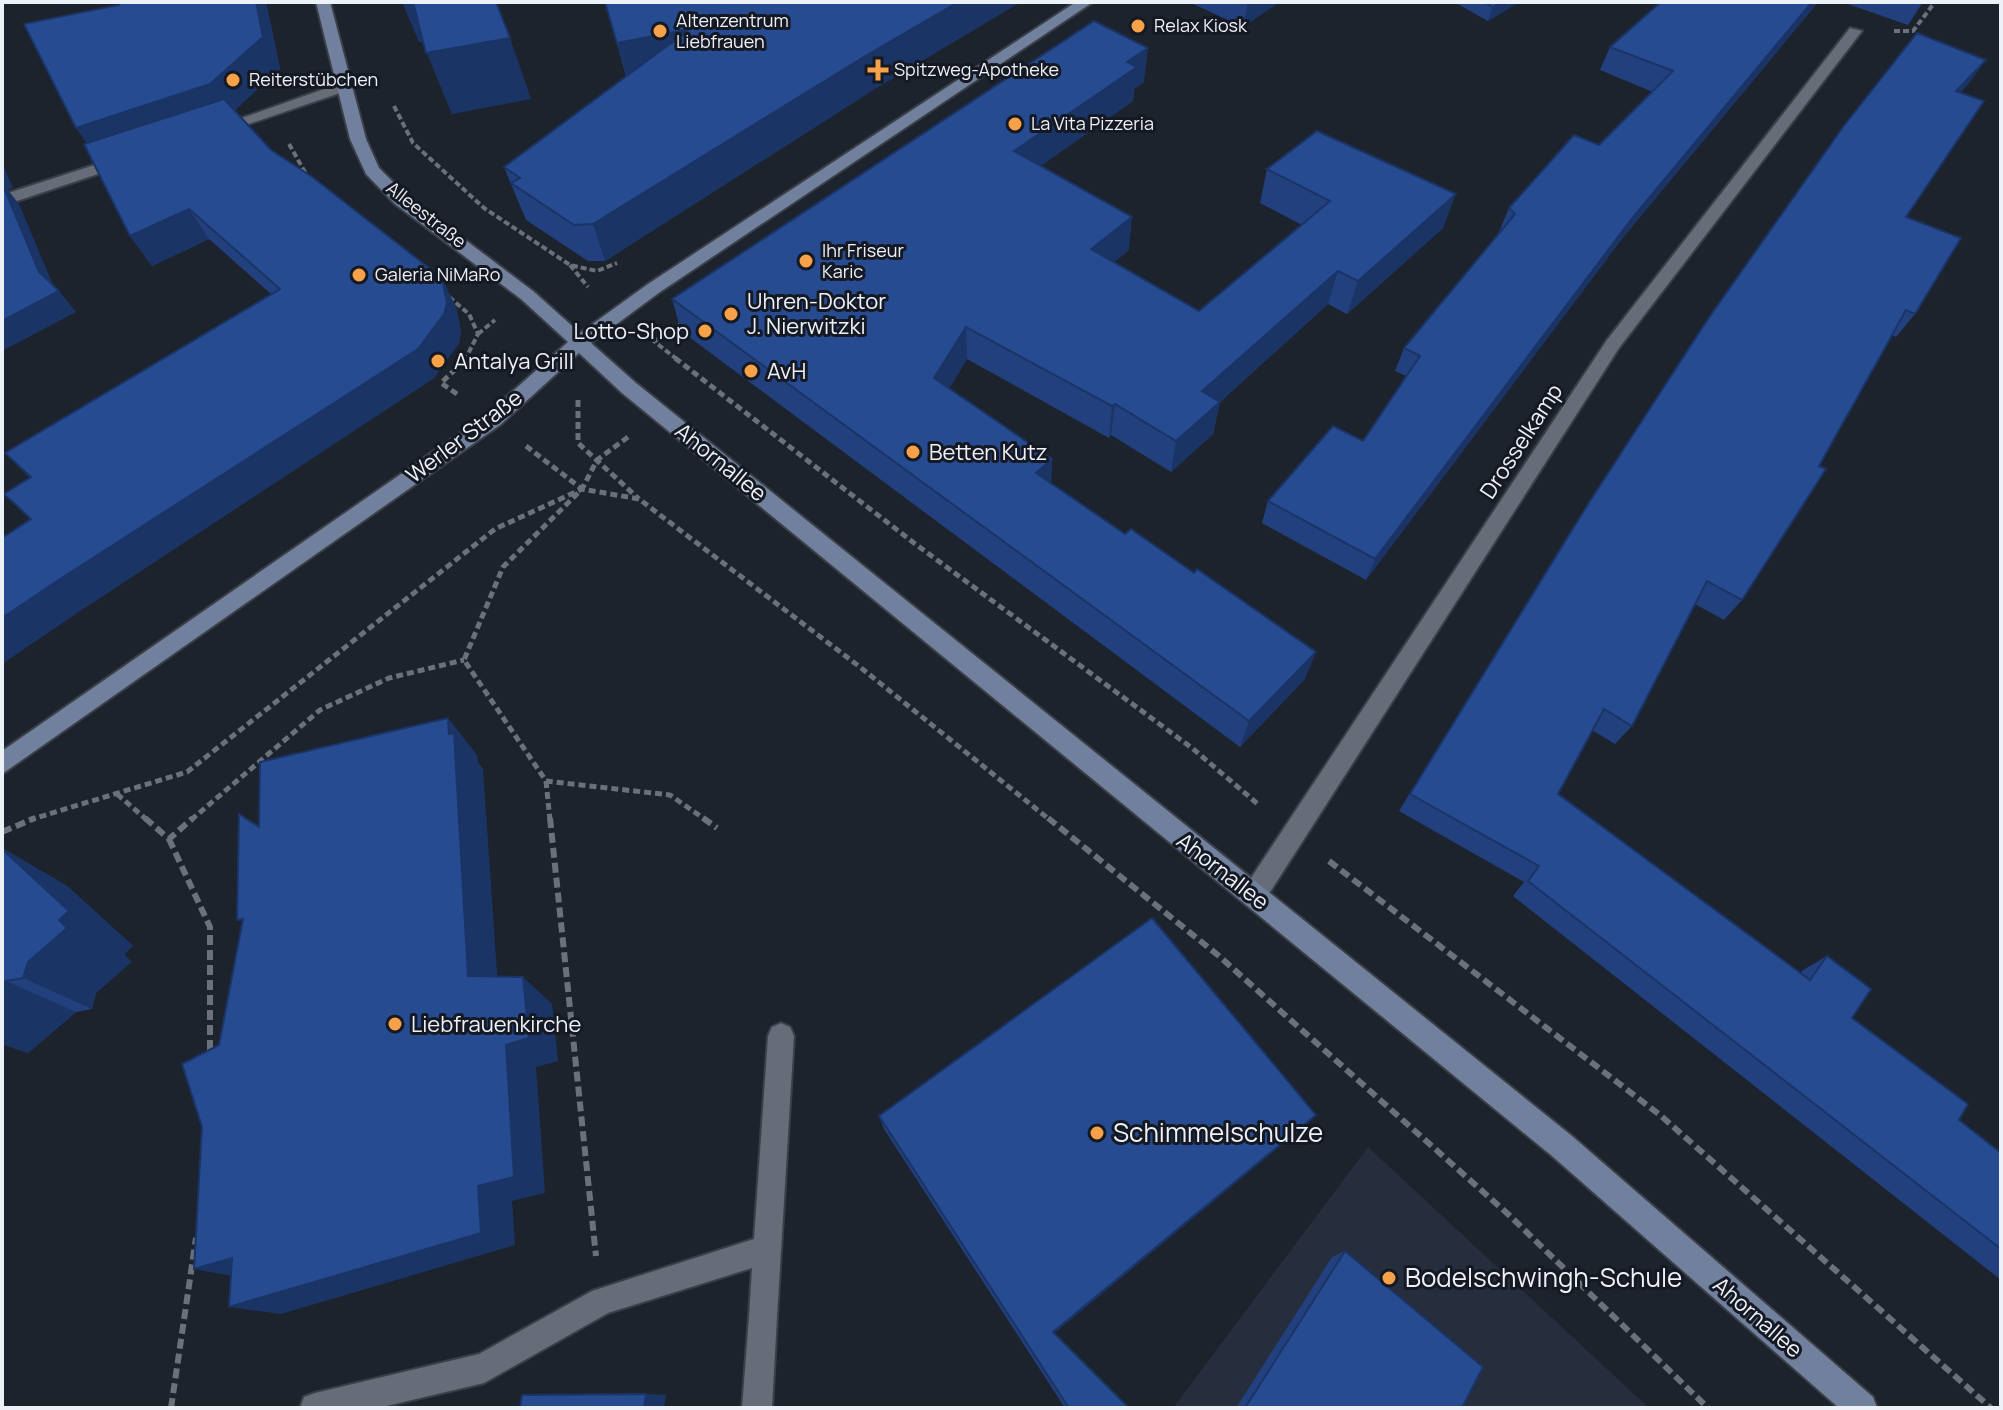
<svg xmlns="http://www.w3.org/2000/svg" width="2003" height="1410" font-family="Manrope,sans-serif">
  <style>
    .built { fill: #262e3d }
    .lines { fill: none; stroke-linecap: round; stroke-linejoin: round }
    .service-casing { stroke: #3a3e47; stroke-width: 4 }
    .minor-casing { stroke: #3a3e47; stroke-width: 4 }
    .secondary-casing { stroke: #3a3e47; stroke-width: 4 }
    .path-far2 { stroke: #6b717a; stroke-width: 4; stroke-dasharray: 6 3; stroke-linecap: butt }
    .path-far1 { stroke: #6b717a; stroke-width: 5; stroke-dasharray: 7 4; stroke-linecap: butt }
    .path { stroke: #6b717a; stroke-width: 6; stroke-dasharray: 10 5; stroke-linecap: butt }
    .service { fill: #666c78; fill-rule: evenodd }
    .minor { fill: #666c78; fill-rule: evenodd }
    .secondary { fill: #71809d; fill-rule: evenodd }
    .wall { fill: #21407d }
    .shaded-wall { fill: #1b3466 }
    .building { fill: #264b91; stroke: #1b3466; stroke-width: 2 }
    .poi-dot { fill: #f7a148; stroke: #141923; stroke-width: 3 }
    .labels { text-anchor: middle; stroke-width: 6; stroke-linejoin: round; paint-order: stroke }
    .far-poi-label { font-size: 18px; fill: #edf1f8; stroke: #141923; text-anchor: start }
    .far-street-label { font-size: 18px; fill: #edf1f8; stroke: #141923 }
    .poi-label { font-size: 22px; fill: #edf1f8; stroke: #141923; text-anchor: start }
    .street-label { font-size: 22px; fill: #edf1f8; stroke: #141923 }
    .near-poi-label { font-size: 26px; fill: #edf1f8; stroke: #141923; text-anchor: start }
  </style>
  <rect width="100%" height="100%" fill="#1d232d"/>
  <polygon class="built" points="1368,1147 1649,1408 1173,1408"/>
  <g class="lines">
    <defs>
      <polygon id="service" points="781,1023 790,1027 794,1036 777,1317 773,1327 763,1331 753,1327 749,1317 752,1268 608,1313 484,1383 378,1408 300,1408 304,1397 315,1393 479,1354 592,1291 754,1239 768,1036 772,1027"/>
      <g id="minor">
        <polygon points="1850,28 1862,31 1619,348 1263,903 1254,906 1245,903 1242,895 1245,887 1607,340"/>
        <polygon points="344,82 349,84 349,90 222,133 208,130"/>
        <polygon points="122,156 130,161 128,164 2,206 2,195"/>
        <polygon points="763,1303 773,1307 777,1317 772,1408 742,1408 749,1317 753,1307"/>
      </g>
      <polygon id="secondary" points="316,2 330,2 366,139 379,168 407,196 533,291 580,333 648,284 1076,2 1093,2 660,292 591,343 636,383 1572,1136 1873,1397 1877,1408 1839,1408 1552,1156 622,393 579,353 500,425 2,774 2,751 486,415 568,342 521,299 395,204 366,174 350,139"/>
    </defs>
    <use href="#service" class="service-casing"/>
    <use href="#minor" class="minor-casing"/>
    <use href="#secondary" class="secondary-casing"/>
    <g class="path-far2">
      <polyline points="1894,31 1913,31 1935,2"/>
      <polyline points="394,106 413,143 484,208 570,265 597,271 617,263"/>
      <polyline points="289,144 306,174"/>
      <polyline points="570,265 588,287"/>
      <polyline points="449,297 469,314 478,334 465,360"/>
      <polyline points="478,334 495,320"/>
      <polyline points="651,339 678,360"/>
      <polyline points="655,341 684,322"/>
    </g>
    <g class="path-far1">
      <polyline points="675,358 914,543 1192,748 1259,805"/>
      <polyline points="457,394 441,383 467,358"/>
      <polyline points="578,400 578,443 639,499"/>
      <polyline points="628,437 597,460 582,489 503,567 464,660 546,781 670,795 706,820"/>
      <polyline points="526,446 582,489"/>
      <polyline points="546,781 550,820"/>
      <polyline points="117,794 147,820"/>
      <polyline points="29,820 187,772 495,529 582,489 639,499 860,667 1050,820"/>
      <polyline points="191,820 320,710 389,678 464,660"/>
    </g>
    <g class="path">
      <polyline points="145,818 169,839 193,818"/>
      <polyline points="550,818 596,1256"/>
      <polyline points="703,818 717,828"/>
      <polyline points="1048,818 1219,956 1509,1215 1708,1408"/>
      <polyline points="2,832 35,818"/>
      <polyline points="169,839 210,927 210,1053"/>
      <polyline points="1329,861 1660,1115 1991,1408"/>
      <polyline points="171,1408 196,1238"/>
    </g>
    <use href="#service" class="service"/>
    <use href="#minor" class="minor"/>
    <use href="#secondary" class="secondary"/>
  </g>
  <g class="wall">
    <polygon points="119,2 266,2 280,69 235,110 271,150 456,307 461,332 459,343 434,378 86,607 31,519 30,478 5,453 271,294 209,239 152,266 130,236 87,144"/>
    <polygon points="605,2 870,92 605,261 588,261 526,220 504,167 626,76"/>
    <polygon points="1189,2 1279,2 1243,27"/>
    <polygon points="1454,2 1519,2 1488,21"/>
    <polygon points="1818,2 1621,240 1366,580 1262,523 1268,501 1363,441 1406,376 1395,371 1404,348 1500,232 1499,232 1509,208 1599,145 1653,92 1600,70 1610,47"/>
    <polygon points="1842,2 1923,2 1908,25"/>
    <polygon points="1986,60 1968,84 1960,93 1906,217 1915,314 1896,337 1892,335 1742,600 1724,620 1695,604 1632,726 1615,744 1592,730 1558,794 1800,973 1803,970 1827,956 1852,1018 1959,1120 2001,1153 2001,1280 1513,896 1524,882 1399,811 1576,522"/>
    <polygon points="1144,82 1134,89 1133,101 1040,166 1129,250 1114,262 1199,311 1302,225 1260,203 1267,169 1443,228 1347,314 1328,304 1220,402 1213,434 1171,472 1111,435 1109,438 967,359 949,389 1052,459 1051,484 1305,679 1240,747 681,331 672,299"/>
    <polygon points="2,848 67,886 133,946 124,954 131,962 96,993 92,1009 76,1012 28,1053 2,1044"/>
    <polygon points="1316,1115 1302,1128 1054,1333 1129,1408 1065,1408 884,1129 879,1116"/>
    <polygon points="1345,1251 1462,1408 1236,1408 1332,1257"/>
  </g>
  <g class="shaded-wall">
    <polygon points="256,2 266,2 280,69 229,115 99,160 76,128"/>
    <polygon points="402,2 415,2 510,38 531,99 452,114 422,42 419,42"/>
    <polygon points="958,2 1021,2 870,92 605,261 593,224 867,55"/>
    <polygon points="1248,2 1279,2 1243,27"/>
    <polygon points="1501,2 1519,2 1488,21 1493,7"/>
    <polygon points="1812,2 1818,2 1621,240 1366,580 1375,559 1633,217"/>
    <polygon points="690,29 628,80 617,43"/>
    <polygon points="1148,48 1144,82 1134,89 1133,101 1014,185 1014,151 1127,62"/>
    <polygon points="1986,60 1968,84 1939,115 1956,91"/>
    <polygon points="2,163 13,188 8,190 19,204 56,292 39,272 2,192"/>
    <polygon points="1456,194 1443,228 1347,314 1358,281"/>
    <polygon points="189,209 209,239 152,266 130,236"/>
    <polygon points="1132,217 1129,250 1088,282 1091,249"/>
    <polygon points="1338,271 1328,304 1196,423 1202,391"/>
    <polygon points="442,278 456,307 461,332 459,343 434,378 86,607 2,664 2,618"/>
    <polygon points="59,291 76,312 2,351 2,321"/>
    <polygon points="966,327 967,359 936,410 934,378"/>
    <polygon points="1220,402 1213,434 1171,472 1176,441"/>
    <polygon points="1115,404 1111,435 1109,438 1112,406"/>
    <polygon points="1052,459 1050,490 1036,473"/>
    <polygon points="1316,652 1305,679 1240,747 1249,721"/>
    <polygon points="448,718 477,755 478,762 483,769 499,1002 468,976"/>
    <polygon points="2,848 67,886 133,946 124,954 131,962 96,993 92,1009 23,978 28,962 59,920"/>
    <polygon points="523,977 552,1004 558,1061 536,1067 545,1193 512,1201 515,1245 281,1314 229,1307 478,1186 506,1045"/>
    <polygon points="6,981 76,1012 28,1053 2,1044 2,984"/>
    <polygon points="1316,1115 1302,1128 1051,1336 1053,1332"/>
    <polygon points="232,1258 248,1279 194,1269"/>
    <polygon points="646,1394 666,1395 664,1408 644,1408"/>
  </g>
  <g class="building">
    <polygon points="119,2 256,2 263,37 210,84 76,128 24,24 119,5"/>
    <polygon points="413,2 496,2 510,38 426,53"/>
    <polygon points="605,2 958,2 867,55 593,224 574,225 511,183 520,178 504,167 690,29 617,43"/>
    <polygon points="1484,2 1501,2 1493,7"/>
    <polygon points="1661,2 1812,2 1633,217 1375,559 1268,501 1333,426 1363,441 1420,356 1404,348 1515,214 1509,208 1574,135 1599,145 1673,71 1610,47"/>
    <polygon points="1094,21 1148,48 1127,62 1137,67 1014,151 1132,217 1091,249 1199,311 1330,201 1267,169 1317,131 1456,194 1358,281 1338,271 1202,391 1220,402 1176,441 1115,404 1112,406 966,327 934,378 1052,459 1036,473 1125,534 1131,529 1194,573 1197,569 1316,652 1249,721 672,299"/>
    <polygon points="1917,33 1986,60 1956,91 1984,101 1906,217 1961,238 1915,314 1906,310 1819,466 1826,469 1742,600 1707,581 1632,726 1604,709 1558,794 1810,980 1827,956 1871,989 1852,1018 1968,1104 1959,1120 2001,1153 2001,1249 1528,881 1539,866 1410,794 1590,501 1708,319 1843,127"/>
    <polygon points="224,99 271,150 311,176 442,278 447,303 444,314 418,349 57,581 2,618 2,538 31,519 4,494 31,477 5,453 280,289 189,209 130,236 84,144"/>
    <polygon points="2,183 39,272 59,291 2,321"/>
    <polygon points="448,718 449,734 454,733 468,976 523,977 529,1038 506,1045 514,1177 478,1186 481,1233 229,1307 232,1258 194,1269 202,1127 182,1064 219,1045 243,919 237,920 239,814 259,827 260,762"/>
    <polygon points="2,849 69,911 59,920 67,928 28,962 23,978 6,981 2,984"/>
    <polygon points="1152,918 1316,1115 1053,1332 1129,1408 1069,1408 879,1116"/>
    <polygon points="1345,1251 1483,1367 1462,1408 1245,1408"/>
    <polygon points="646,1394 644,1408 520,1408 522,1395"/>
  </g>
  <g class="poi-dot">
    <circle cx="1138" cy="26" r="8"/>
    <circle cx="660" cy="31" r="8"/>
    <path d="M874 58h8v8h8v8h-8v8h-8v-8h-8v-8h8z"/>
    <circle cx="233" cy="80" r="8"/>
    <circle cx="1015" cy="124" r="8"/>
    <circle cx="806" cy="261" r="8"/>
    <circle cx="359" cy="275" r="8"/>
    <circle cx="731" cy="314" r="8"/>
    <circle cx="705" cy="331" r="8"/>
    <circle cx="438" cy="361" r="8"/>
    <circle cx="751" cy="371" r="8"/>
    <circle cx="913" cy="452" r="8"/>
    <circle cx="395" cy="1024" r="8"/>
    <circle cx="1097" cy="1133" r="8"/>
    <circle cx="1389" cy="1278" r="8"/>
  </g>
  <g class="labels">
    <g class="far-poi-label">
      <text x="676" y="27">Altenzentrum<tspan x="676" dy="21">Liebfrauen</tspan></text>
      <text x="1154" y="32">Relax Kiosk</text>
      <text x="894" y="76">Spitzweg-Apotheke</text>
      <text x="249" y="86">Reiterstübchen</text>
      <text x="1031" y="130">La Vita Pizzeria</text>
      <text x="822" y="257">Ihr Friseur<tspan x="822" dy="21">Karic</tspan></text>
      <text x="375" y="281">Galeria NiMaRo</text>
    </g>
    <g class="far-street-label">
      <text transform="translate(426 215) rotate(38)" y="6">Alleestraße</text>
    </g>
    <g class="poi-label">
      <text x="747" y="309">Uhren-Doktor<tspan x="747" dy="25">J. Nierwitzki</tspan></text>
      <text x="689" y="339" text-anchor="end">Lotto-Shop</text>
      <text x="454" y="369">Antalya Grill</text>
      <text x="767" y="379">AvH</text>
      <text x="929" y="460">Betten Kutz</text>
      <text x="411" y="1032">Liebfrauenkirche</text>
    </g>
    <g class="street-label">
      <text transform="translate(464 436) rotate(-37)" y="8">Werler Straße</text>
      <text transform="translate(1521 441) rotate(-57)" y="8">Drosselkamp</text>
      <text transform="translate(721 462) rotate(39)" y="8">Ahornallee</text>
      <text transform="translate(1223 871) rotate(38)" y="8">Ahornallee</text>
      <text transform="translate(1758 1317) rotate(41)" y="8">Ahornallee</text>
    </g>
    <g class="near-poi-label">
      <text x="1113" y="1142">Schimmelschulze</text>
      <text x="1405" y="1287">Bodelschwingh-Schule</text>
    </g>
  </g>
  <rect width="2003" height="1410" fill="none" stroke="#edf1f8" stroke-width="8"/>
</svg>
